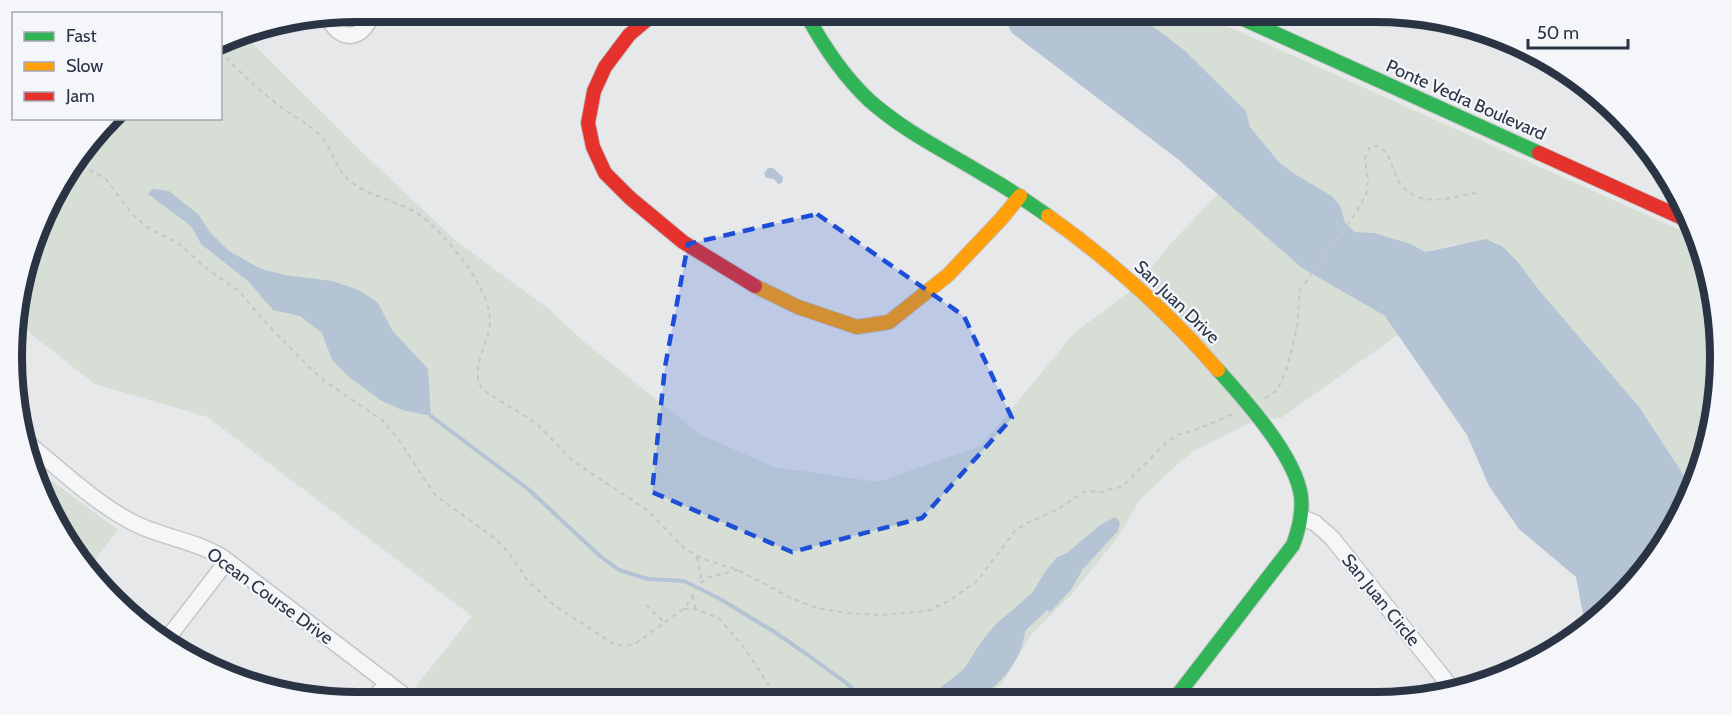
<svg xmlns="http://www.w3.org/2000/svg" width="1732" height="715" font-family="Cabin,sans-serif">
  <style>
    .green { fill: #d6ded6 }
    .water { fill: #b4c4d5 }
    .lines { fill: none; stroke-linecap: round; stroke-linejoin: round }
    .stream { stroke: #b4c4d5; stroke-width: 4 }
    .street-casing { stroke: #c4c6c8; stroke-width: 18 }
    .fast-casing { stroke: #c4c6c8; stroke-width: 16 }
    .slow-casing { stroke: #c4c6c8; stroke-width: 16 }
    .jam-casing { stroke: #c4c6c8; stroke-width: 16 }
    .path { stroke: #c5c6ca; stroke-width: 2; stroke-dasharray: 4.5 4.5; stroke-linecap: butt }
    .street { stroke: #f5f6f7; stroke-width: 15 }
    .fast { stroke: #30b455; stroke-width: 14 }
    .slow { stroke: #ff9f0a; stroke-width: 14 }
    .jam { stroke: #e5322d; stroke-width: 14 }
    .marked { fill: #1d4ed8; fill-opacity: 0.2; stroke: #1d4ed8; stroke-width: 4.5; stroke-dasharray: 12 8; stroke-linejoin: round }
    .labels { text-anchor: middle; stroke-width: 4.5; stroke-linejoin: round; paint-order: stroke }
    .street-label { font-size: 18px; fill: #2b3445; stroke: #f4f6f9 }
    .rim { fill: none; stroke: #2b3445; stroke-width: 8 }
  </style>
  <rect width="100%" height="100%" fill="#e6e8ea"/>
  <g class="green">
    <path d="M1129,12H1196L1693,236L1719,335L1702,469L1692,488L1640,408L1539,290L1517,261L1496,242L1452,245L1425,252C1404,240 1380,233 1355,232L1345,222L1340,206L1332,196L1293,173L1279,162L1250,127L1246,111L1184,50L1138,15Z"/>
    <polygon points="242,33 364,154 454,239 550,310 583,341 701,435 774,467 878,482 981,446 1075,332 1136,287 1172,242 1218,194 1302,268 1385,316 1399,334 1281,418 1258,419 1192,452 1169,472 1139,501 1118,537 1072,594 1031,635 1003,682 983,701 587,702 580,697 581,702 437,703 416,686 472,616 207,417 95,384 18,324 19,290 58,185 113,119 220,118 221,45"/>
    <polygon points="38,471 118,530 89,567 58,530"/>
  </g>
  <g class="water">
    <polygon points="1001,12 1129,12 1138,15 1184,50 1246,111 1250,127 1279,162 1293,173 1332,196 1340,206 1345,222 1355,232 1374,233 1411,244 1425,252 1486,239 1502,246 1517,261 1539,290 1640,408 1692,488 1662,550 1586,630 1576,577 1519,529 1489,486 1467,435 1385,316 1302,268 1179,160 1012,33"/>
    <polygon points="768,168 773,168 783,177 782,183 778,184 774,179 766,178 764,173"/>
    <polygon points="152,189 169,191 198,214 210,232 229,251 261,269 285,275 332,281 359,290 378,303 392,330 428,369 431,416 402,410 380,400 348,376 332,360 322,333 300,316 273,310 248,281 201,244 191,226 148,194"/>
    <path d="M1115,517L1120,522L1118,531L1083,569L1070,591L1050,612L1047,610L1025,631C1023,660 996,692 970,701C962,704 941,701 932,701L935,692L964,669L981,642L996,624L1032,593L1047,569L1057,557L1067,553L1100,525Z"/>
  </g>
  <g class="lines">
    <polyline class="stream" points="431,416 528,489 600,556 619,570 648,579 684,581 720,599 773,631 808,655 845,682 867,702"/>
    <defs>
      <g id="street">
        <path d="M329,17C333,30 346,41 360,32C366,27 371,18 376,12"/>
        <path d="M29,444C62,471 94,502 132,522C160,537 194,540 222,557L414,703"/>
        <polyline points="1301,517 1315,523 1332,538 1454,691"/>
        <polyline points="167,639 227,561"/>
        <polyline points="371,703 387,682"/>
      </g>
      <g id="fast">
        <path d="M805,12C822,44 843,76 870,101C905,132 947,152 986,176C1008,188 1028,202 1048,216"/>
        <polyline points="1228,12 1539,153"/>
        <path d="M1173,701L1293,545C1299,529 1303,513 1301,496C1295,455 1245,400 1218,370"/>
      </g>
      <g id="slow">
        <path d="M1048,216C1110,260 1168,312 1218,370"/>
        <polyline points="755,286 798,307 857,327 889,322 948,275 1002,218 1020,196"/>
      </g>
      <g id="jam">
        <polyline points="656,12 629,35 605,67 594,91 588,123 593,147 605,173 630,198 683,242 755,286"/>
        <polyline points="1539,153 1689,221"/>
      </g>
    </defs>
    <use href="#street" class="street-casing"/>
    <use href="#fast" class="fast-casing"/>
    <use href="#slow" class="slow-casing"/>
    <use href="#jam" class="jam-casing"/>
    <g class="path">
      <path d="M220,51C237,70 257,88 277,104C290,114 305,122 318,133C333,147 334,169 351,182C370,196 393,200 413,211C435,223 452,247 467,266C478,282 489,300 490,320C490,344 468,367 483,390L536,423L573,461L647,510L685,549L703,559L738,570L791,598L817,608L846,613L880,615L927,611L949,601L978,580L1014,532L1023,525L1056,510L1086,491L1101,492L1123,486L1167,442L1177,435L1198,429L1233,414"/>
      <polyline points="72,168 85,168 105,178 134,216 147,227 179,244 206,268 239,291 266,323 310,368 326,382 382,420 398,439 435,495 497,540 509,553 528,581 555,606 614,644 625,646 636,643 686,607 699,584 709,577 738,570"/>
      <path d="M1265,398L1277,391L1287,368L1297,328L1300,290L1354,216L1366,195L1368,181L1365,158L1370,146C1392,142 1391,176 1403,187C1426,210 1452,195 1479,193"/>
      <polyline points="697,557 701,577 700,583"/>
      <polyline points="693,596 695,608"/>
      <polyline points="646,605 664,622"/>
      <polyline points="684,609 695,609 719,618 745,649 780,702"/>
    </g>
    <use href="#street" class="street"/>
    <use href="#fast" class="fast"/>
    <use href="#slow" class="slow"/>
    <use href="#jam" class="jam"/>
  </g>
  <path class="marked" d="M817,214L964,316L1012,418L922,518L792,552L652,492L665,367L688,244Z"/>
  <g class="labels">
    <g class="street-label">
      <text transform="translate(1466 100) rotate(24)" y="6">Ponte Vedra Boulevard</text>
      <text transform="translate(1177 302) rotate(44)" y="6">San Juan Drive</text>
      <text transform="translate(270 596) rotate(36)" y="6">Ocean Course Drive</text>
      <text transform="translate(1381 600) rotate(51)" y="6">San Juan Circle</text>
    </g>
  </g>
  <path d="M0 0H1732V715H0ZM357 22H1375A335 335 0 0 1 1710 357V357A335 335 0 0 1 1375 692H357A335 335 0 0 1 22 357V357A335 335 0 0 1 357 22Z" fill="#f4f6f9" fill-rule="evenodd"/>
  <path class="rim" d="M357 22H1375A335 335 0 0 1 1710 357V357A335 335 0 0 1 1375 692H357A335 335 0 0 1 22 357V357A335 335 0 0 1 357 22Z"/>
  <rect x="12" y="12" width="210" height="108" fill="#f4f6f9" stroke="#a4a8b1" stroke-width="1.5"/>
  <rect x="24" y="32" width="30" height="9" fill="#30b455" stroke="#a4a8b1" stroke-width="1.5"/>
  <text x="66" y="42" font-size="18" fill="#2b3445">Fast</text>
  <rect x="24" y="62" width="30" height="9" fill="#ff9f0a" stroke="#a4a8b1" stroke-width="1.5"/>
  <text x="66" y="72" font-size="18" fill="#2b3445">Slow</text>
  <rect x="24" y="92" width="30" height="9" fill="#e5322d" stroke="#a4a8b1" stroke-width="1.5"/>
  <text x="66" y="102" font-size="18" fill="#2b3445">Jam</text>
  <path d="M1528 39v9h100v-9" fill="none" stroke="#2b3445" stroke-width="3"/>
  <text x="1537" y="39" font-size="18" fill="#2b3445" stroke="#f4f6f9" stroke-width="4.5" paint-order="stroke">50 m</text>
</svg>
